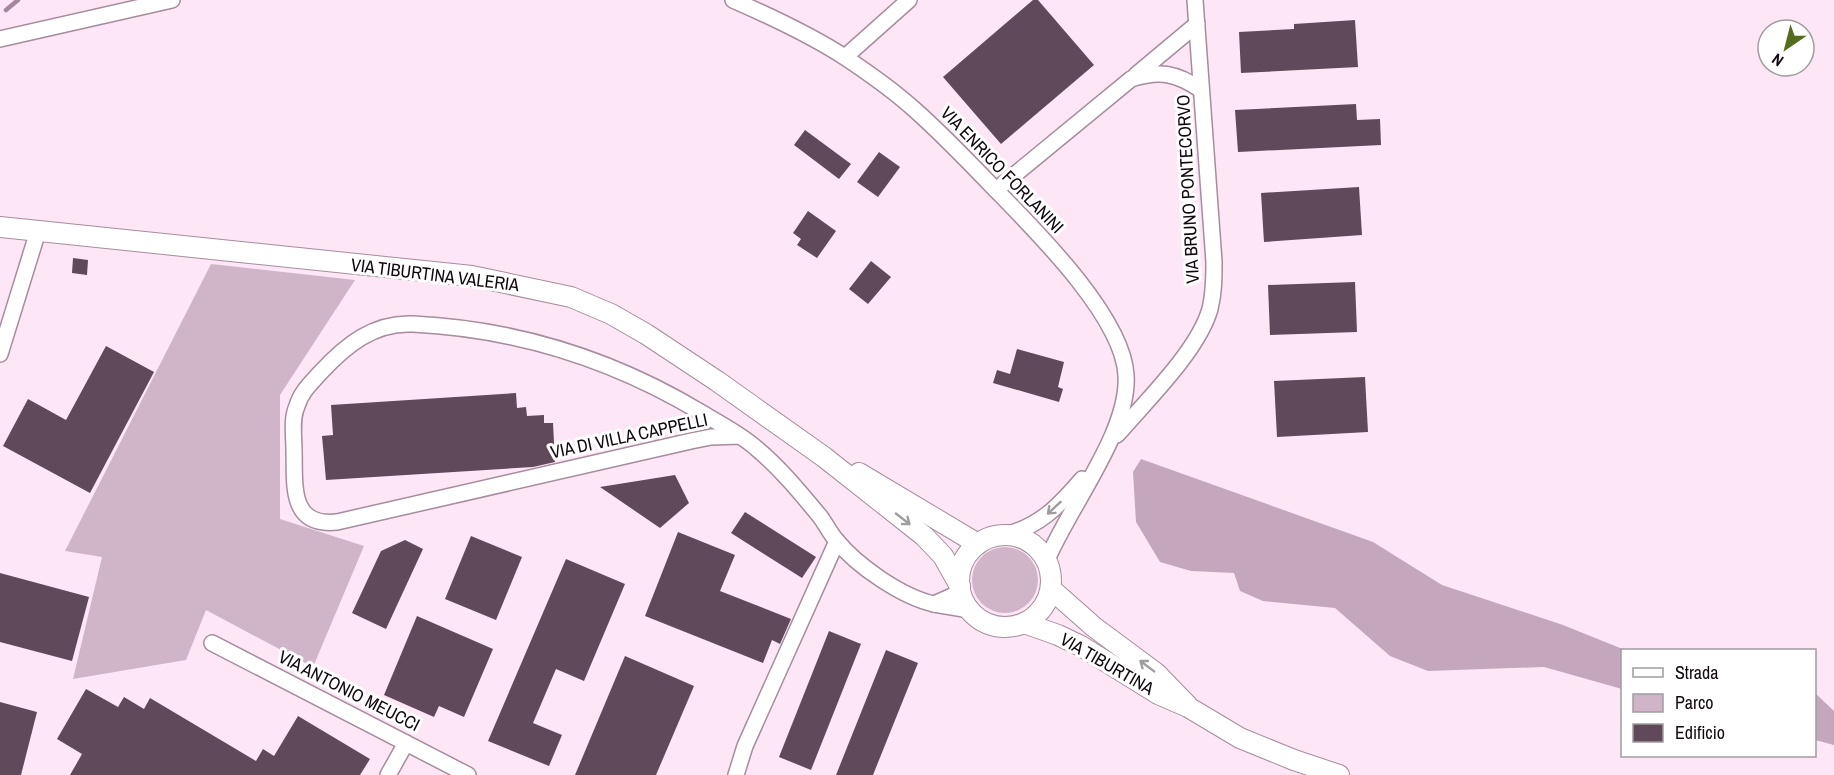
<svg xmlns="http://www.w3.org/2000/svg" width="1834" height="775" font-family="'Archivo Narrow',sans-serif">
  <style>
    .green { fill: #d0b5c8 }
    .forest { fill: #c4a7bc }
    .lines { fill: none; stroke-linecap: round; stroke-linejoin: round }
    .stream { stroke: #a5889d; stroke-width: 4.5 }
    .building { fill: #60495a }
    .minor-casing { stroke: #a58c9e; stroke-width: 18 }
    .major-casing { stroke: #a58c9e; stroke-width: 22 }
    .minor { stroke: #fff; stroke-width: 15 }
    .major { stroke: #fff; stroke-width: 20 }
    .oneway { stroke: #a09c9f }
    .labels { text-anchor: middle; stroke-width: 6; stroke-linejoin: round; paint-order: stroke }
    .street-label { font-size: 18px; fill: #11080f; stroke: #fff }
  </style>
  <rect width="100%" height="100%" fill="#fde7f7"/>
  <g class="green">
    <polygon points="211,264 355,280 280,395 280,519 364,546 313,667 206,610 186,660 73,679 102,557 65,551"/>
    <circle cx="1005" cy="580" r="33"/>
  </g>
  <g class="forest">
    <polygon points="1141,459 1373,542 1442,585 1563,625 1625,650 1622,650 1622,689 1544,667 1428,671 1390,656 1335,608 1263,601 1240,591 1234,573 1191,571 1160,562 1136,522 1133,472"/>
    <polygon points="1815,693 1834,711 1834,745 1815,740"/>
  </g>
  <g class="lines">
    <polyline class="stream" points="6,10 18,0"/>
  </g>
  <g class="building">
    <polygon points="1033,0 1038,0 1094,65 1001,144 943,77"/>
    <polygon points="1355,20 1358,67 1241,73 1239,32 1294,29 1294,24"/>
    <polygon points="1356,104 1357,120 1380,119 1381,145 1238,152 1235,110"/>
    <polygon points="805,130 851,164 839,179 794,145"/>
    <polygon points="879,152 900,167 878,197 857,182"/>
    <polygon points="1359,187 1362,235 1264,242 1261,193"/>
    <polygon points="808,211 836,231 817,258 797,245 801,239 793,233"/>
    <polygon points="73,258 88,260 87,275 72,273"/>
    <polygon points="871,261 891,277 868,304 849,289"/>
    <polygon points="1355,282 1357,332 1270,335 1268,285"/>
    <polygon points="106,346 154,372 90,493 3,446 28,399 66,420"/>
    <polygon points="1017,349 1064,362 1058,387 1063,389 1059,402 993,383 997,370 1010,374"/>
    <polygon points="1365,377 1368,432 1277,437 1274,381"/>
    <polygon points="516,393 517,408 526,407 527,416 544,415 544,423 553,423 555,462 533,467 326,480 322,436 333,435 331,405"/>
    <polygon points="675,475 689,503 660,528 600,487"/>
    <polygon points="745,512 816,557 802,578 731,533"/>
    <polygon points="678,532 735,555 720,591 791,619 780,644 772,640 763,663 645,616"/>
    <polygon points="471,536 522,557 496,620 445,599"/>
    <polygon points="405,540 423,549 386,629 352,613 381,551"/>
    <polygon points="566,559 625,584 584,681 556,669 533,723 562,735 549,766 488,741"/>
    <polygon points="0,573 89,597 72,661 0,642"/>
    <polygon points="417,616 493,649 464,717 439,706 434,717 384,695"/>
    <polygon points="829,631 861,644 811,770 779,757"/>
    <polygon points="886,650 918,663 873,775 836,775"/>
    <polygon points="625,656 694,686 656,775 575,775"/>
    <polygon points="86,689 118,707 124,697 144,709 150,698 256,761 263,749 274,756 298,716 370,759 360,775 70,775 82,754 57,739"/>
    <polygon points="0,702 37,712 21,775 0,775"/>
  </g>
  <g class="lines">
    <defs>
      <g id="minor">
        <path d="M733,0C772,17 811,35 846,58C870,74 894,91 915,110C942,134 967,160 992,186C1033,228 1123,316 1126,375C1130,431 1069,507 1047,560"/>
        <polyline points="0,39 172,0"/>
        <polyline points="845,57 909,0"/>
        <polyline points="1136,75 1197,24"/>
        <path d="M996,190L1131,79C1160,70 1177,73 1201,90"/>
        <polyline points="0,354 38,231"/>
        <path d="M1117,435C1146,401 1198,351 1210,309C1214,293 1214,278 1214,262L1195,0"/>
        <path d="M740,436L711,437L691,441L337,522C289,527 295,485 294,451C294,436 291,419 297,406C301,392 311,383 320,373C346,345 374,322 413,324C516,329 614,360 702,413C720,424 740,434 756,448C779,467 799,491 818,514C825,522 829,532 836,540C857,566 902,597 934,604"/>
        <path d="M1003,535C1038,528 1059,506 1082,479"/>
        <polyline points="961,592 934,604 970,610"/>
        <polyline points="212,643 468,775"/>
        <polyline points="388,775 406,743"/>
        <polyline points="736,775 745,746 837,541"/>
      </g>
      <g id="major">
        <polyline points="0,227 472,276 571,297 611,314 646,334 717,381 824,457 924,536 943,556 960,586"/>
        <polyline points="859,473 978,544"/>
        <circle cx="1005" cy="581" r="46"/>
        <polyline points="1051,589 1094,627 1156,673 1187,705"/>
        <polyline points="1024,623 1058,635 1081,646 1158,694 1188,707 1240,738 1294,760 1339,775"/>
      </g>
    </defs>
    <use href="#minor" class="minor-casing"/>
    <use href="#major" class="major-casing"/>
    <use href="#minor" class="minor"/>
    <use href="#major" class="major"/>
  </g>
  <defs><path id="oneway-shaft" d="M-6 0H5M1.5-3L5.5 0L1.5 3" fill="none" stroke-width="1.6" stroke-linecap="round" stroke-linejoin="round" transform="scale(1.5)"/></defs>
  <g class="oneway">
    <use href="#oneway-shaft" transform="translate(1054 508) rotate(137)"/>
    <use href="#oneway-shaft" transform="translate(903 519) rotate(38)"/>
    <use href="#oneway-shaft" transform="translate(1147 666) rotate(-143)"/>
  </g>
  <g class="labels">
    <g class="street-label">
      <text transform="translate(1002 170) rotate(46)" y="6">VIA ENRICO FORLANINI</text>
      <text transform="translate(1188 189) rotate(-93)" y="6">VIA BRUNO PONTECORVO</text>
      <text transform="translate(435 275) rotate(7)" y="6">VIA TIBURTINA VALERIA</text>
      <text transform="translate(629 436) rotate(-12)" y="6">VIA DI VILLA CAPPELLI</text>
      <text transform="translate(1107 664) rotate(30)" y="6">VIA TIBURTINA</text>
      <text transform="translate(349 691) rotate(27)" y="6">VIA ANTONIO MEUCCI</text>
    </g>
  </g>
  <rect x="1621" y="649" width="195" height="108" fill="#ffffff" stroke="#a09c9f" stroke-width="1.5"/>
  <rect x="1633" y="668" width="30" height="9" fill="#ffffff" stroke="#a09c9f" stroke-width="1.5"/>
  <text x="1675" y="679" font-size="18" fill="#11080f">Strada</text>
  <rect x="1633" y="694" width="30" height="18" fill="#d0b5c8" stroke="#a09c9f" stroke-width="1.5"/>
  <text x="1675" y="709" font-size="18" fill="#11080f">Parco</text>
  <rect x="1633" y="724" width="30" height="18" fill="#60495a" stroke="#a09c9f" stroke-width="1.5"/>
  <text x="1675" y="739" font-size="18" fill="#11080f">Edificio</text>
  <g transform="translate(1786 48) rotate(215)"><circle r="28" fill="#ffffff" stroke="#a09c9f" stroke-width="1.5"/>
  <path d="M0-4.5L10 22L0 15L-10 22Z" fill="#536c1e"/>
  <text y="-9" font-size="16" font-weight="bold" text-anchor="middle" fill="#11080f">N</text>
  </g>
</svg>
